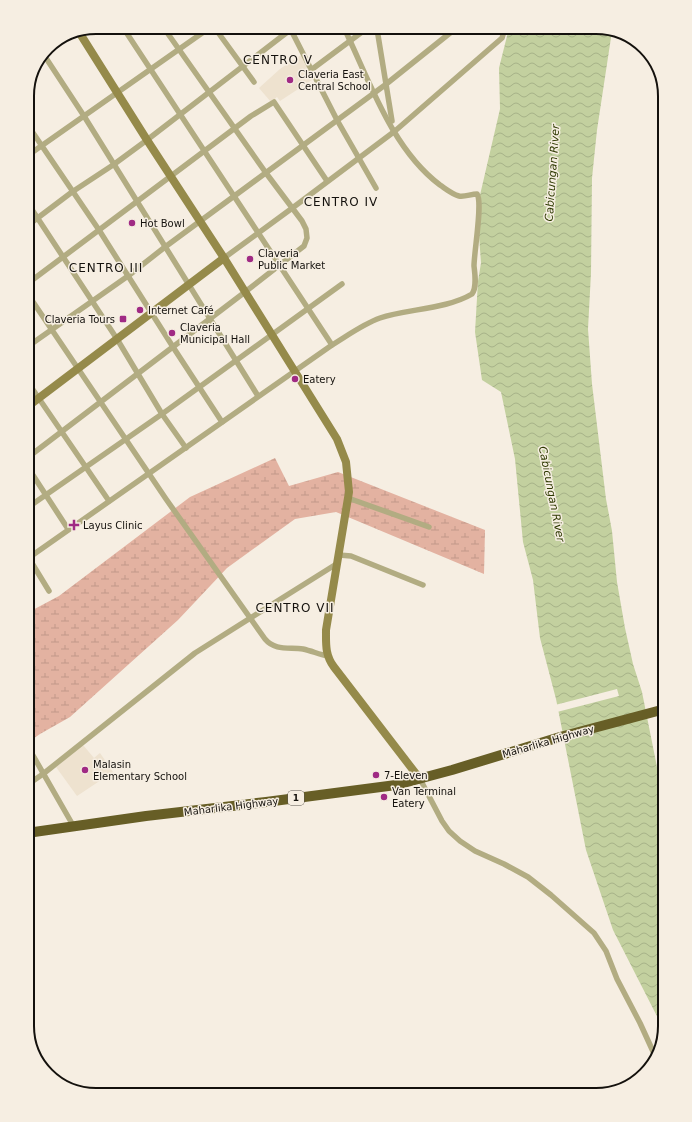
<svg xmlns="http://www.w3.org/2000/svg" width="692" height="1122" font-family="'DejaVu Sans',sans-serif">
  <style>
    .built { fill: #eee2cf }
    .wetland { fill: url(#wetland-marsh) }
    .water { fill: url(#water-waves) }
    .pier { fill: #f6eee2 }
    .lines { fill: none; stroke-linecap: round; stroke-linejoin: round }
    .street { stroke: #b2ac82; stroke-width: 5.5 }
    .secondary { stroke: #958a4a; stroke-width: 8 }
    .highway { stroke: #675e26; stroke-width: 10 }
    .poi-dot { fill: #a02a84; stroke: #f6eee2; stroke-width: 1.5 }
    .labels { text-anchor: middle; stroke-width: 3; stroke-linejoin: round; paint-order: stroke }
    .shield { fill: #f6eee2; stroke: #58534d; stroke-width: 1 }
    .shield-label { font-size: 9px; font-weight: bold; fill: #14110d }
    .poi-label { font-size: 10px; fill: #14110d; stroke: #f6eee2; text-anchor: start }
    .street-label { font-size: 10px; fill: #14110d; stroke: #f6eee2 }
    .water-label { font-size: 11px; font-style: italic; fill: #2e3900; stroke: #f6eee2 }
    .quarter-label { font-size: 12px; letter-spacing: 1px; fill: #14110d; stroke: #f6eee2 }
    .rim { fill: none; stroke: #14110d; stroke-width: 2 }
  </style>
  <defs>
    <pattern id="wetland-marsh" width="20" height="14" patternUnits="userSpaceOnUse"><rect width="20" height="14" fill="#e3b2a1"/><path d="M1 5h8M5 5V1M11 12h8M15 12V8" fill="none" stroke="#c29889"/></pattern>
    <pattern id="water-waves" width="16" height="10" patternUnits="userSpaceOnUse"><rect width="16" height="10" fill="#c3d09f"/><path d="M0 5q4-4 8 0t8 0" fill="none" stroke="#a7b288"/></pattern>
  </defs>
  <rect width="100%" height="100%" fill="#f6eee2"/>
  <g class="built">
    <polygon points="301,55 315,78 280,101 277,97 271,102 259,88 280,69"/>
    <polygon points="83,745 94,758 100,753 113,772 77,796 56,767"/>
  </g>
  <polygon class="wetland" points="275,458 289,486 338,472 485,530 484,574 336,512 295,519 227,568 178,620 70,717 40,734 27,743 27,613 59,596 190,497"/>
  <polygon class="water" points="600,27 612,31 597,130 592,178 591,273 588,329 592,384 606,499 612,531 617,582 625,628 633,664 642,692 658,772 665,791 665,1026 664,1030 613,930 586,850 556,699 540,638 533,580 523,542 515,459 501,392 482,380 475,332 478,281 481,263 477,208 500,109 499,68 509,28"/>
  <polygon class="pier" points="617,689 619,696 557,712 555,705"/>
  <g class="lines">
    <g class="street">
      <polyline points="377,29 392,121"/>
      <polyline points="291,30 337,120 376,188"/>
      <polyline points="217,31 254,82"/>
      <path d="M126,32L332,345C347,336 363,324 380,318C407,309 447,309 472,294C477,287 475,275 474,266C474,252 483,202 477,194C471,194 465,197 459,196C452,194 446,189 440,185C392,149 370,82 345,30"/>
      <polyline points="44,55 84,116 258,396"/>
      <polyline points="311,70 366,29"/>
      <polyline points="27,124 99,230 173,347 222,422"/>
      <polyline points="27,156 205,31"/>
      <polyline points="27,202 117,339 162,414 186,448"/>
      <polyline points="27,226 72,192 113,165 147,140 290,30"/>
      <polyline points="224,258 291,209 395,131 502,38 505,28"/>
      <polyline points="27,284 251,116 274,102 327,181"/>
      <path d="M27,293L166,499L265,639C275,651 289,647 303,649C311,651 319,654 327,656"/>
      <polyline points="27,347 128,276 165,247 385,85 455,29"/>
      <polyline points="27,381 109,501"/>
      <polyline points="27,458 245,292 304,246 307,238 306,229 302,221 266,173 166,31"/>
      <polyline points="27,466 68,529"/>
      <polyline points="348,498 429,527"/>
      <polyline points="27,508 162,414 342,284"/>
      <polyline points="27,555 49,591"/>
      <polyline points="339,555 351,556 423,585"/>
      <polyline points="27,559 332,345"/>
      <polyline points="27,745 74,827"/>
      <polyline points="420,779 442,821 449,831 460,841 475,851 504,864 528,877 551,895 594,933 606,951 617,979 640,1023 656,1058"/>
      <polyline points="27,785 43,774 195,653 338,563"/>
    </g>
    <g class="secondary">
      <path d="M79,32L147,140L224,258L337,439L346,462L349,492L326,630C326,644 325,655 334,667L420,779"/>
      <polyline points="27,407 224,258"/>
    </g>
    <polyline class="highway" points="27,833 146,816 266,802 396,785 452,770 560,737 665,709"/>
  </g>
  <g class="poi-dot">
    <circle cx="290" cy="80" r="4"/>
    <circle cx="132" cy="223" r="4"/>
    <circle cx="250" cy="259" r="4"/>
    <circle cx="140" cy="310" r="4"/>
    <rect x="119" y="315" width="8" height="8" rx="2"/>
    <circle cx="172" cy="333" r="4"/>
    <circle cx="295" cy="379" r="4"/>
    <path d="M72 519h4v4h4v4h-4v4h-4v-4h-4v-4h4z"/>
    <circle cx="85" cy="770" r="4"/>
    <circle cx="376" cy="775" r="4"/>
    <circle cx="384" cy="797" r="4"/>
  </g>
  <g class="labels">
    <rect class="shield" x="288" y="791" width="16" height="14" rx="3"/>
    <g class="shield-label">
      <text x="296" y="801">1</text>
    </g>
    <g class="poi-label">
      <text x="298" y="78">Claveria East<tspan x="298" dy="12">Central School</tspan></text>
      <text x="140" y="227">Hot Bowl</text>
      <text x="258" y="257">Claveria<tspan x="258" dy="12">Public Market</tspan></text>
      <text x="148" y="314">Internet Café</text>
      <text x="115" y="323" text-anchor="end">Claveria Tours</text>
      <text x="180" y="331">Claveria<tspan x="180" dy="12">Municipal Hall</tspan></text>
      <text x="303" y="383">Eatery</text>
      <text x="83" y="529">Layus Clinic</text>
      <text x="93" y="768">Malasin<tspan x="93" dy="12">Elementary School</tspan></text>
      <text x="384" y="779">7-Eleven</text>
      <text x="392" y="795">Van Terminal<tspan x="392" dy="12">Eatery</tspan></text>
    </g>
    <g class="street-label">
      <text transform="translate(548 741) rotate(-16)" y="4">Maharlika Highway</text>
      <text transform="translate(231 806) rotate(-7)" y="4">Maharlika Highway</text>
    </g>
    <g class="water-label">
      <text transform="translate(552 173) rotate(-86)" y="4">Cabicungan River</text>
      <text transform="translate(552 494) rotate(79)" y="4">Cabicungan River</text>
    </g>
    <g class="quarter-label">
      <text x="278" y="64">CENTRO V</text>
      <text x="341" y="206">CENTRO IV</text>
      <text x="106" y="272">CENTRO III</text>
      <text x="295" y="612">CENTRO VII</text>
    </g>
  </g>
  <path d="M0 0H692V1122H0ZM96 34H596A62 62 0 0 1 658 96V1026A62 62 0 0 1 596 1088H96A62 62 0 0 1 34 1026V96A62 62 0 0 1 96 34Z" fill="#f6eee2" fill-rule="evenodd"/>
  <path class="rim" d="M96 34H596A62 62 0 0 1 658 96V1026A62 62 0 0 1 596 1088H96A62 62 0 0 1 34 1026V96A62 62 0 0 1 96 34Z"/>
</svg>
